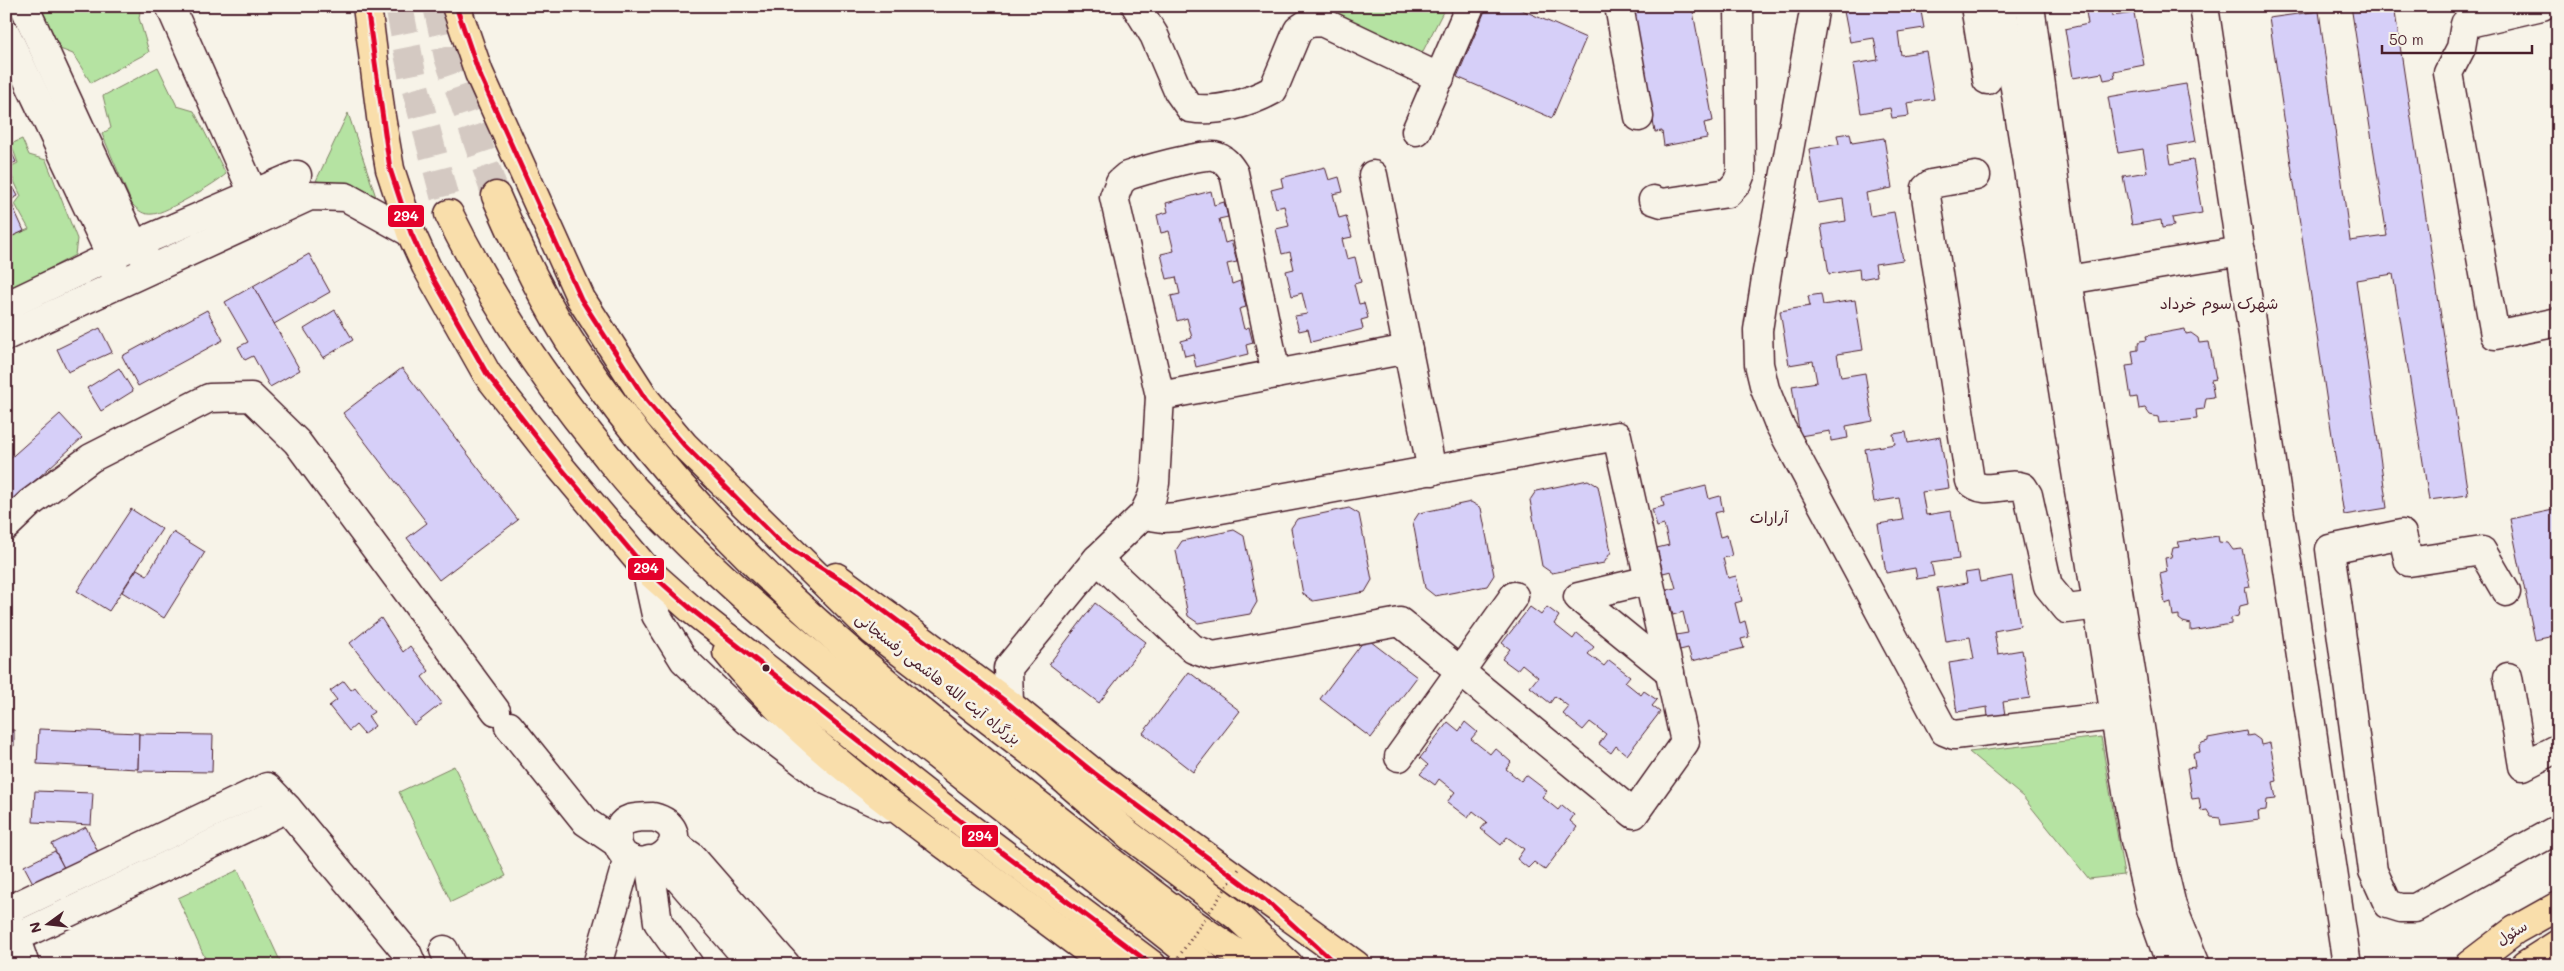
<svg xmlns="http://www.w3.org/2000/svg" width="2564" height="971" font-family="Mali,'Playpen Sans Arabic',sans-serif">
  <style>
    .green { fill: #b5e3a2; stroke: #808166 }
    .building { fill: #d6cff8; stroke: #4a1f2b }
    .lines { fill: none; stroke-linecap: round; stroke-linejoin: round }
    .highway-tunnel { stroke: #d4c9c2; stroke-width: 28; stroke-dasharray: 28 14; stroke-linecap: butt }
    .minor-casing { stroke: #4a1f2b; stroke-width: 31 }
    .major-casing { stroke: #4a1f2b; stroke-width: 31 }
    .highway-casing { stroke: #4a1f2b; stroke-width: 31 }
    .minor { stroke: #f7f3e8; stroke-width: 28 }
    .major { stroke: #f9deab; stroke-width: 28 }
    .highway { stroke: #f9deab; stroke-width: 28 }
    .path-bridge { stroke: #4a1f2b; stroke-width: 3; stroke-dasharray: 1 4; stroke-linecap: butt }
    .bus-1-casing { stroke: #f7f3e8; stroke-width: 9 }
    .bus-1 { stroke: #e4002b; stroke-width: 5 }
    .bus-dot { fill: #4a1f2b; stroke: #f7f3e8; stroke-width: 2 }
    .labels { text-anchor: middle; stroke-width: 5; stroke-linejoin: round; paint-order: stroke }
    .street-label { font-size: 15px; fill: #4a1f2b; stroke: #f7f3e8 }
    .neighbourhood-label { font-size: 16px; fill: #4a1f2b; stroke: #f7f3e8 }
    .line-badge { stroke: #f7f3e8; stroke-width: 2 }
    .badge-label { font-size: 14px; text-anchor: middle; font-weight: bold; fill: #fff }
  </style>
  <rect width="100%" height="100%" fill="#f7f3e8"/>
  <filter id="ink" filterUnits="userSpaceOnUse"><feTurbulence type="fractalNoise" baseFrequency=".02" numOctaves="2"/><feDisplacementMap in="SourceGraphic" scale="10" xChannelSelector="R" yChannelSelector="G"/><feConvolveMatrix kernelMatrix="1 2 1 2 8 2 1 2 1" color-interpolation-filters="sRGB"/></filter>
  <g filter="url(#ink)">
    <g class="green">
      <polygon points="40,6 141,6 139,18 149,52 91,83 73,54 60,49"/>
      <polygon points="1324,6 1446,6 1421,55"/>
      <path d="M158,67L177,106L194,111L226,174C216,183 166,213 153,214C143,215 139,211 132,204L102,134L111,128L103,96Z"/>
      <polygon points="348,113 378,203 346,185 316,181"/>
      <polygon points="22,139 29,155 46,160 77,239 75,255 6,292 6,239 29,229 15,204 21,196 8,168 18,163 11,144"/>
      <polygon points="2101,737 2124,875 2089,879 2023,797 1969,752"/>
      <polygon points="454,766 506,876 451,902 399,792"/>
      <polygon points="238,870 282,965 208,965 178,898"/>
    </g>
    <g class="building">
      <polygon points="1487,6 1513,6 1586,38 1552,118 1457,77"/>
      <polygon points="1692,6 1713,121 1704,123 1707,138 1664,146 1662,131 1655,132 1632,7"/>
      <polygon points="1843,6 1920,6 1924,28 1898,32 1901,55 1926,51 1934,99 1907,103 1909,116 1892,118 1890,108 1861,113 1853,64 1878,60 1874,38 1850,42"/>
      <polygon points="2085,6 2111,6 2112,16 2134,13 2144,65 2114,71 2115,78 2104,80 2102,73 2073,78 2065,29 2088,24"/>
      <polygon points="2351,6 2394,6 2468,495 2429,500 2393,274 2356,280 2387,508 2344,515 2269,18 2319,11 2350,241 2387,236"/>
      <polygon points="2186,84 2196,141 2168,146 2171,164 2193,160 2202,213 2172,218 2174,226 2162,228 2161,220 2132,225 2123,176 2147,172 2143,149 2118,153 2108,97"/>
      <polygon points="1850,133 1852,143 1884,138 1892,188 1866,193 1870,216 1894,212 1903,260 1875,264 1877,276 1860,279 1859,269 1829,274 1821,225 1846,221 1843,199 1818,203 1809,149 1839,144 1837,135"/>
      <polygon points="6,141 16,162 6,166"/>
      <polygon points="1325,167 1329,180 1339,177 1343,192 1333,194 1339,218 1346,216 1352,237 1342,239 1347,259 1355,257 1361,282 1354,284 1359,304 1364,303 1368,318 1361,320 1363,329 1311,342 1308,329 1299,331 1295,316 1307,314 1302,293 1292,296 1286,271 1294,269 1290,252 1282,254 1276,229 1289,226 1284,206 1276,208 1271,190 1283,187 1281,178"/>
      <polygon points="6,174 18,196 10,200 24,231 6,239"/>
      <polygon points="1211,191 1214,205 1224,202 1228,217 1219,219 1225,243 1231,241 1237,262 1227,264 1232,284 1240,281 1246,307 1239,309 1244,329 1249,327 1253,343 1246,345 1248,354 1196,367 1193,354 1185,356 1181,341 1192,338 1187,318 1177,321 1171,296 1180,294 1176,277 1167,279 1161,254 1174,251 1169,231 1161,233 1157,215 1168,212 1166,203"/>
      <polygon points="309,254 330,292 274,324 253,286"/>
      <polygon points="253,286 300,370 270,387 253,356 245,360 238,347 248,342 225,302"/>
      <polygon points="1821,294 1823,305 1855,300 1863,350 1837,354 1841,377 1865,373 1873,421 1846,426 1848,438 1831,441 1830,431 1800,436 1792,386 1817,382 1813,361 1789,365 1780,311 1810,306 1808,296"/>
      <polygon points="207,310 223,340 138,386 122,356"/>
      <polygon points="335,310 353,340 323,358 304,329"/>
      <polygon points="100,328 112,352 68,372 57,349"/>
      <polygon points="2185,329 2186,334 2191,333 2198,338 2199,343 2209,342 2216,379 2211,380 2214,397 2206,398 2204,409 2196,410 2197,419 2159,423 2158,417 2150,415 2145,408 2139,409 2137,397 2131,398 2126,366 2134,365 2132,351 2138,350 2138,345 2140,341 2147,340 2146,336"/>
      <polygon points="119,368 133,391 101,411 87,388"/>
      <polygon points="402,368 518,520 439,580 407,538 427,523 343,413"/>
      <polygon points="60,414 82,438 6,507 6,462"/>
      <polygon points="1906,432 1908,443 1940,437 1949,488 1922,492 1926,515 1951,511 1959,559 1931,563 1934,576 1917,579 1915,568 1886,573 1878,524 1903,520 1899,498 1874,502 1865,449 1895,444 1893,434"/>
      <polygon points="1588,480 1598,486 1611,552 1604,563 1552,573 1542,566 1530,500 1536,491"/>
      <polygon points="1706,486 1709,499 1720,496 1723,511 1714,513 1720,537 1727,535 1732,556 1723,558 1728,578 1736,576 1742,601 1735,603 1740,623 1745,621 1749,637 1741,639 1744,648 1692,661 1688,648 1680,650 1676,635 1688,633 1683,612 1673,615 1667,590 1676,588 1671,571 1663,573 1657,548 1669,545 1664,525 1657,527 1652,509 1664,506 1662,497"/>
      <polygon points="1471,502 1481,508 1494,575 1487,586 1435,596 1425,588 1413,522 1419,513"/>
      <polygon points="1349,508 1359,514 1372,580 1365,592 1313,601 1303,594 1291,528 1297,519"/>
      <polygon points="131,509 162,529 109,611 77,591"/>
      <polygon points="2558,509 2558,635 2535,640 2510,519"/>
      <polygon points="1234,530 1244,536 1257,602 1250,614 1198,623 1188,616 1176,550 1182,541"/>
      <polygon points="173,532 205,552 164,618 122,592 137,569 147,575"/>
      <polygon points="2218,536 2219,542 2228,543 2233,550 2242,549 2250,587 2245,588 2248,604 2240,606 2238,616 2231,618 2231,624 2191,631 2191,624 2183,622 2179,619 2179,615 2173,616 2171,602 2165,604 2160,574 2167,572 2165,558 2171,557 2173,548 2180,547 2178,542"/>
      <polygon points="1978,571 1980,582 2012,576 2020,626 1994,631 1998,654 2022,650 2030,698 2003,702 2005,715 1988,717 1987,707 1957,712 1949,663 1974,659 1970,637 1946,641 1937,588 1967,583 1965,573"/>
      <polygon points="1095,603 1146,642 1099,703 1049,664"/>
      <polygon points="1530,607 1541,615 1547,607 1559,616 1554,624 1573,639 1577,633 1594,647 1588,654 1604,666 1609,660 1630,676 1625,682 1641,695 1644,691 1657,700 1652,706 1660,712 1627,755 1616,746 1611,753 1599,744 1606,734 1590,722 1583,730 1563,714 1569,707 1555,696 1550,703 1530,687 1538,677 1522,664 1517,670 1502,659 1510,649 1502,643"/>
      <polygon points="381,618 403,652 410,646 429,671 422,677 442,703 414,725 350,643"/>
      <polygon points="1366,638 1417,677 1371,738 1320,699"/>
      <polygon points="1189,672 1240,711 1193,772 1143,733"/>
      <polygon points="344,681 351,690 355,687 374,712 368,716 375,726 364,734 356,725 349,731 329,706 337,700 330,691"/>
      <polygon points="1448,722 1459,731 1465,722 1477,732 1471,739 1490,754 1495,748 1511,762 1506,769 1521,781 1526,775 1547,791 1542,797 1558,810 1562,805 1574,815 1570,821 1577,827 1545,870 1534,862 1528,868 1517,859 1524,849 1507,837 1501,845 1481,829 1487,822 1473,811 1468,818 1447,802 1455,792 1439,779 1435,785 1420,774 1428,765 1420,758"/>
      <polygon points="39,729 139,733 138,769 37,764"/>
      <polygon points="6,730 14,730 14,746 6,745"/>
      <polygon points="2246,731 2247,736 2253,735 2260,740 2261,745 2270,743 2277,781 2273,782 2276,799 2267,800 2266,810 2258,811 2259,820 2221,825 2220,818 2211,817 2207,810 2201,811 2199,798 2192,799 2187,768 2195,767 2193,753 2200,752 2199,747 2202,743 2208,741 2208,738"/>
      <polygon points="139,734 213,735 212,772 138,771"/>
      <polygon points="35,791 93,793 91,825 33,822"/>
      <polygon points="86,827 98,852 64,868 52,844"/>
      <polygon points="55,851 64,868 33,883 24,866"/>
    </g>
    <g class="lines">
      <g class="highway-tunnel">
        <polyline points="399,6 413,79 449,214"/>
        <polyline points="437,6 448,57 496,196"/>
      </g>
      <defs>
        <g id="minor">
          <polyline points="24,6 134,245 145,257"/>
          <polyline points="170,6 261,211"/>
          <path d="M1136,6L1154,35L1178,91L1190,108C1217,113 1249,103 1273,90L1298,30L1308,23L1322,22L1440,78"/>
          <polyline points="1619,6 1639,117"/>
          <polyline points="1815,6 1767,272 1758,330 1759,364 1765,389 1779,424 1944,731 1954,735 2114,716"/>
          <polyline points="1975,6 1987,80"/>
          <polyline points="2002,6 2134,836 2151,909 2171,965"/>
          <polyline points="2030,6 2068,280 2162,864 2172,906 2196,965"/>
          <polyline points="2204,6 2347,965"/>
          <polyline points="2542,6 2465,24 2461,48 2448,73 2495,335 2558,322"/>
          <polyline points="6,34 111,256 115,273"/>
          <polyline points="1416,131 1470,6"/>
          <polyline points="1373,175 1432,471"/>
          <path d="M1976,176L1931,184L1926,188V196L1970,481C1985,497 2004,481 2023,487L2028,495L2048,586L2067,609L2098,605"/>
          <polyline points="1653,200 1662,203 1728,193 1737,183 1741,173 1739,6"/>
          <polyline points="2068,280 2241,251"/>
          <polyline points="6,306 134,245 297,175"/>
          <polyline points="6,336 310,196 346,197 411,233"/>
          <polyline points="1160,396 1408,349"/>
          <polyline points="6,526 30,503 91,458 209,398 251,397 297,442 496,711"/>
          <polyline points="1097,559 1193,649 1213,656 1400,622 1634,814 1685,742 1617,436 1177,517 1163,518 1143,515"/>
          <polyline points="646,569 656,615 684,660 747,720 828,781 887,808"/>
          <polyline points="1649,580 1578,597 1670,672"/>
          <polyline points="2506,592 2482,551 2409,562 2402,534 2330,549 2373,871 2388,904 2401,908 2415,908 2558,829"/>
          <polyline points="2508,677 2523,766 2558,748"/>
          <path d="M1009,704L1008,668L1097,559L1143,515L1152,497L1155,483L1160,396L1114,197L1120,182L1127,176C1141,171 1201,154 1214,156C1224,158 1229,165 1234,173L1276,374"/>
          <polyline points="509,726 586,822 617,843"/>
          <polyline points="1399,757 1514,596"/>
          <path d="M653,817C696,828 665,873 630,859C614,852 612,825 630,819C637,817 646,817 653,817Z"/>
          <polyline points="674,844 691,856 786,965"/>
          <polyline points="661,858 753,965"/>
          <polyline points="649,860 658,922 689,965"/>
          <polyline points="6,911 267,787 287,808"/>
          <polyline points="9,920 25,965"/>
          <polyline points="15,938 287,808 407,953 412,965"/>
          <polyline points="444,950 451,965"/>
          <polyline points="597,965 628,858"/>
        </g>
        <g id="major">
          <polyline points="2469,965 2515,930 2558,906"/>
          <polyline points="2525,965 2558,944"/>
        </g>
        <g id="highway">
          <polyline points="367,6 381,117 390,169 411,233 426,266 487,374 556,462 646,569 691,609 964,824 1152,965"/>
          <polyline points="456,6 479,73 581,299 646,400 684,445 873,631 1044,762 1129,835 1237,916 1289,965"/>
          <path d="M496,196C520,251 546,307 580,357C699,533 872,676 1039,805C1109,859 1181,920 1256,965"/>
          <path d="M449,214C491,299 539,373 598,445C612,462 625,480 640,495C708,568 783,632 860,694C974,786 1090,874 1204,965"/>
          <polyline points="836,577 1009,704 1094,773 1189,844 1356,965"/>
          <path d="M727,652C789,728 867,787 945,845C999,885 1053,925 1107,965"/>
        </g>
      </defs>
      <use href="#minor" class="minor-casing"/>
      <use href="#major" class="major-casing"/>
      <use href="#highway" class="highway-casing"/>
      <use href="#minor" class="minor"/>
      <use href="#major" class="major"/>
      <use href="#highway" class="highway"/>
      <polyline class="path-bridge" points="1173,965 1239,869"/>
      <defs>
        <g id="bus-1">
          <polyline points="367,6 390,169 411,233 426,266 487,374 556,462 646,569 691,609 964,824 1152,965"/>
          <polyline points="456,6 479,73 581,299 646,400 684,445 781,543 848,584 1009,704 1094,773 1270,904 1337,965"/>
        </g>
      </defs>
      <use href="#bus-1" class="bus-1-casing"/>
      <use href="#bus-1" class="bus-1"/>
    </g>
  </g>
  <circle class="bus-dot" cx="766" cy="668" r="4.5"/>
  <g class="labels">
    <g class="street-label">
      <text transform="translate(938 679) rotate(38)" y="5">بزرگراه آیت الله هاشمی رفسنجانی</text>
      <text transform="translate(2512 933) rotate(-32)" y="5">سئول</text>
    </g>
    <g class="neighbourhood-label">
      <text x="2219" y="309">شهرک سوم خرداد</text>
      <text x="1769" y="523">آرارات</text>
    </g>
  </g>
  <g class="line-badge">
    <rect x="387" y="204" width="38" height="24" rx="5" fill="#e4002b"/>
    <rect x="627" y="557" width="38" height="24" rx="5" fill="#e4002b"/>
    <rect x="961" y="824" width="38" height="24" rx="5" fill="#e4002b"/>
  </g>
  <g class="badge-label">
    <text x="406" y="221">294</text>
    <text x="646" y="573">294</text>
    <text x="980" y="841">294</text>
  </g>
  <rect width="2564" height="971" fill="none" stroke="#f7f3e8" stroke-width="25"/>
  <rect x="12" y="12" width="2539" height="946" fill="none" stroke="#4a1f2b" stroke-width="2" filter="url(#ink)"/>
  <g transform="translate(48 924) rotate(255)" stroke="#f7f3e8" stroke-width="4" paint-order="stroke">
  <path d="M0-4L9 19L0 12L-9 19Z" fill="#4a1f2b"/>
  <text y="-8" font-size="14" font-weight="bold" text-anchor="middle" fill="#4a1f2b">N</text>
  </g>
  <path d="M2382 45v8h150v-8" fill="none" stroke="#4a1f2b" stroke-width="2.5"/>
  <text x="2389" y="45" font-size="15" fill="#4a1f2b" stroke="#f7f3e8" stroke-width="4" paint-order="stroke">50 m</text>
</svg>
